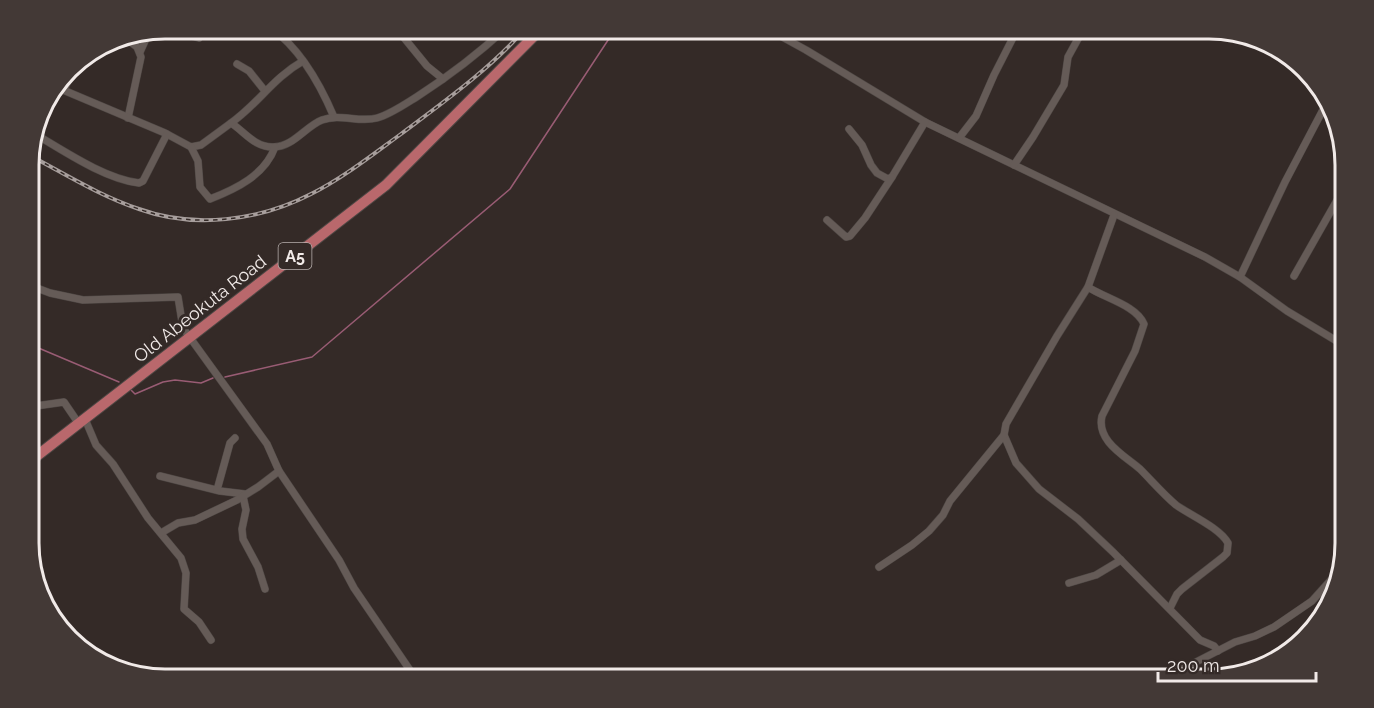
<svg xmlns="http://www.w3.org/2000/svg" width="1374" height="708" font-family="Raleway,sans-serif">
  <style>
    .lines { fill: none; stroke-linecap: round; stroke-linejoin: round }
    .stream { stroke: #995c74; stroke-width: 1.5 }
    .minor-casing { stroke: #4e4744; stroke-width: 8 }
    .highway-casing { stroke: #4e4744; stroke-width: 12 }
    .minor { stroke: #655b57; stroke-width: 7 }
    .highway { stroke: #b9686c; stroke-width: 10 }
    .rail-casing { stroke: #a79e9c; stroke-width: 4 }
    .rail { stroke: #342a27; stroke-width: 1.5; stroke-dasharray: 4.5; stroke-linecap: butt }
    .labels { text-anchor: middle; stroke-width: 6; stroke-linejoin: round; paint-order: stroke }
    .shield { fill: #342a27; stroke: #b8b0ae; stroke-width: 1.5 }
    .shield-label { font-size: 16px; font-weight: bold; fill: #f1eae8 }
    .street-label { font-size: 18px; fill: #f1eae8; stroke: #342a27 }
    .rim { fill: none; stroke: #f1eae8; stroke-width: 3 }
  </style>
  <rect width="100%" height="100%" fill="#342a27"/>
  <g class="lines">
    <g class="stream">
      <polyline points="29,344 119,382"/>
      <polyline points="225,377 312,357 510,189 616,28"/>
      <polyline points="131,390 135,394 163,382 175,380 201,383 213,378"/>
    </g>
    <defs>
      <g id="minor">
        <polyline points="177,28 178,32 199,38"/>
        <path d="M271,28C301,49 320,84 334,117"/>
        <polyline points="396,28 427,66 443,79"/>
        <polyline points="766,28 806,50 925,122 1205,257 1240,277 1287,311 1345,346"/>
        <polyline points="124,37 137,47 141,57 128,118"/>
        <polyline points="140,52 149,32"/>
        <polyline points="237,64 249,71 265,91"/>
        <path d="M56,87L165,133L191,147L201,145L231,123C245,132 255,148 274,147C293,147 306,126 322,120C340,113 359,123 377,118C391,114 405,104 418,96C449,76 478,54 506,28"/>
        <polyline points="64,89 78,61"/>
        <path d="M231,123C258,104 273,78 303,61"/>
        <polyline points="849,129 862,145 871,165 877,173 888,179 892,177 925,122"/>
        <path d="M35,134C64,151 105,179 139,183L143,181L167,134"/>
        <polyline points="959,138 976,116 994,75 1018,28"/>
        <path d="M191,147L198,161L200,187L210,199C236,189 265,175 275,147"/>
        <polyline points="1014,165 1033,137 1064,85 1068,57 1084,28"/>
        <polyline points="1114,215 1088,287 1057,336 1006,424 1004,435 1016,463 1039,489 1078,519 1113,552 1200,640 1214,646 1218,651"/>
        <polyline points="827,220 846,237 850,236 865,218 892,177"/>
        <polyline points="1294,276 1344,188"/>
        <polyline points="1240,277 1285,182 1326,104"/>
        <polyline points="29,285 50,293 83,300 178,297 183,328 267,444 279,471 339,560 354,588 416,679"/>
        <path d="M1088,287C1104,298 1136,305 1144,324L1135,351L1102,416C1096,441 1125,456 1140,469C1152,481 1163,494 1176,505C1190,515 1220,528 1228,543L1227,553L1223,557L1182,589L1177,594L1170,608"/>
        <polyline points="29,407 64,402 79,424"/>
        <polyline points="85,419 96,445 113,464 148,518 181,558 186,573 184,609 199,622 211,640"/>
        <polyline points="160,476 220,491 245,494"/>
        <polyline points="217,490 230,443 235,438"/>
        <polyline points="243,496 246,510 242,529 243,539 258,567 265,589"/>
        <polyline points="161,533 178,523 195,520 237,500 258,487 279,471"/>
        <polyline points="879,567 912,545 929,531 943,515 950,501 1004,435"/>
        <polyline points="1069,583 1096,575 1121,560"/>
        <polyline points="1163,679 1235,642 1255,636 1274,627 1312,601 1339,571"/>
      </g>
      <polyline id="highway" points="29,462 386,185 542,28"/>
    </defs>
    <use href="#minor" class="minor-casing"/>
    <use href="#highway" class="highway-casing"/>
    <use href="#minor" class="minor"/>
    <use href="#highway" class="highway"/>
    <defs>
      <path id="rail" d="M29,155C65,174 100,196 139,209C194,229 259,221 311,194C343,178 372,155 401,134C445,101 490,69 526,28"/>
    </defs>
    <use href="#rail" class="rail-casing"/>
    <use href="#rail" class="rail"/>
  </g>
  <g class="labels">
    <rect class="shield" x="278.5" y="243" width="33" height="26" rx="4.5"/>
    <g class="shield-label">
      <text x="295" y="262">A5</text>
    </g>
    <g class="street-label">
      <text transform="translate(200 309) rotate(-38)" y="6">Old Abeokuta Road</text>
    </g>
  </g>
  <path d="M0 0H1374V708H0ZM165 39H1209A126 126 0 0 1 1335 165V543A126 126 0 0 1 1209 669H165A126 126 0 0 1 39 543V165A126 126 0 0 1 165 39Z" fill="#433936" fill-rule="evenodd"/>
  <path class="rim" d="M165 39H1209A126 126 0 0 1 1335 165V543A126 126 0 0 1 1209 669H165A126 126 0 0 1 39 543V165A126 126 0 0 1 165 39Z"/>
  <path d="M1158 672v9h158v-9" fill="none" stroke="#f1eae8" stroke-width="3"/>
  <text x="1167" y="672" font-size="18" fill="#f1eae8" stroke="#342a27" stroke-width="4.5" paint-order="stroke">200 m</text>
</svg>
